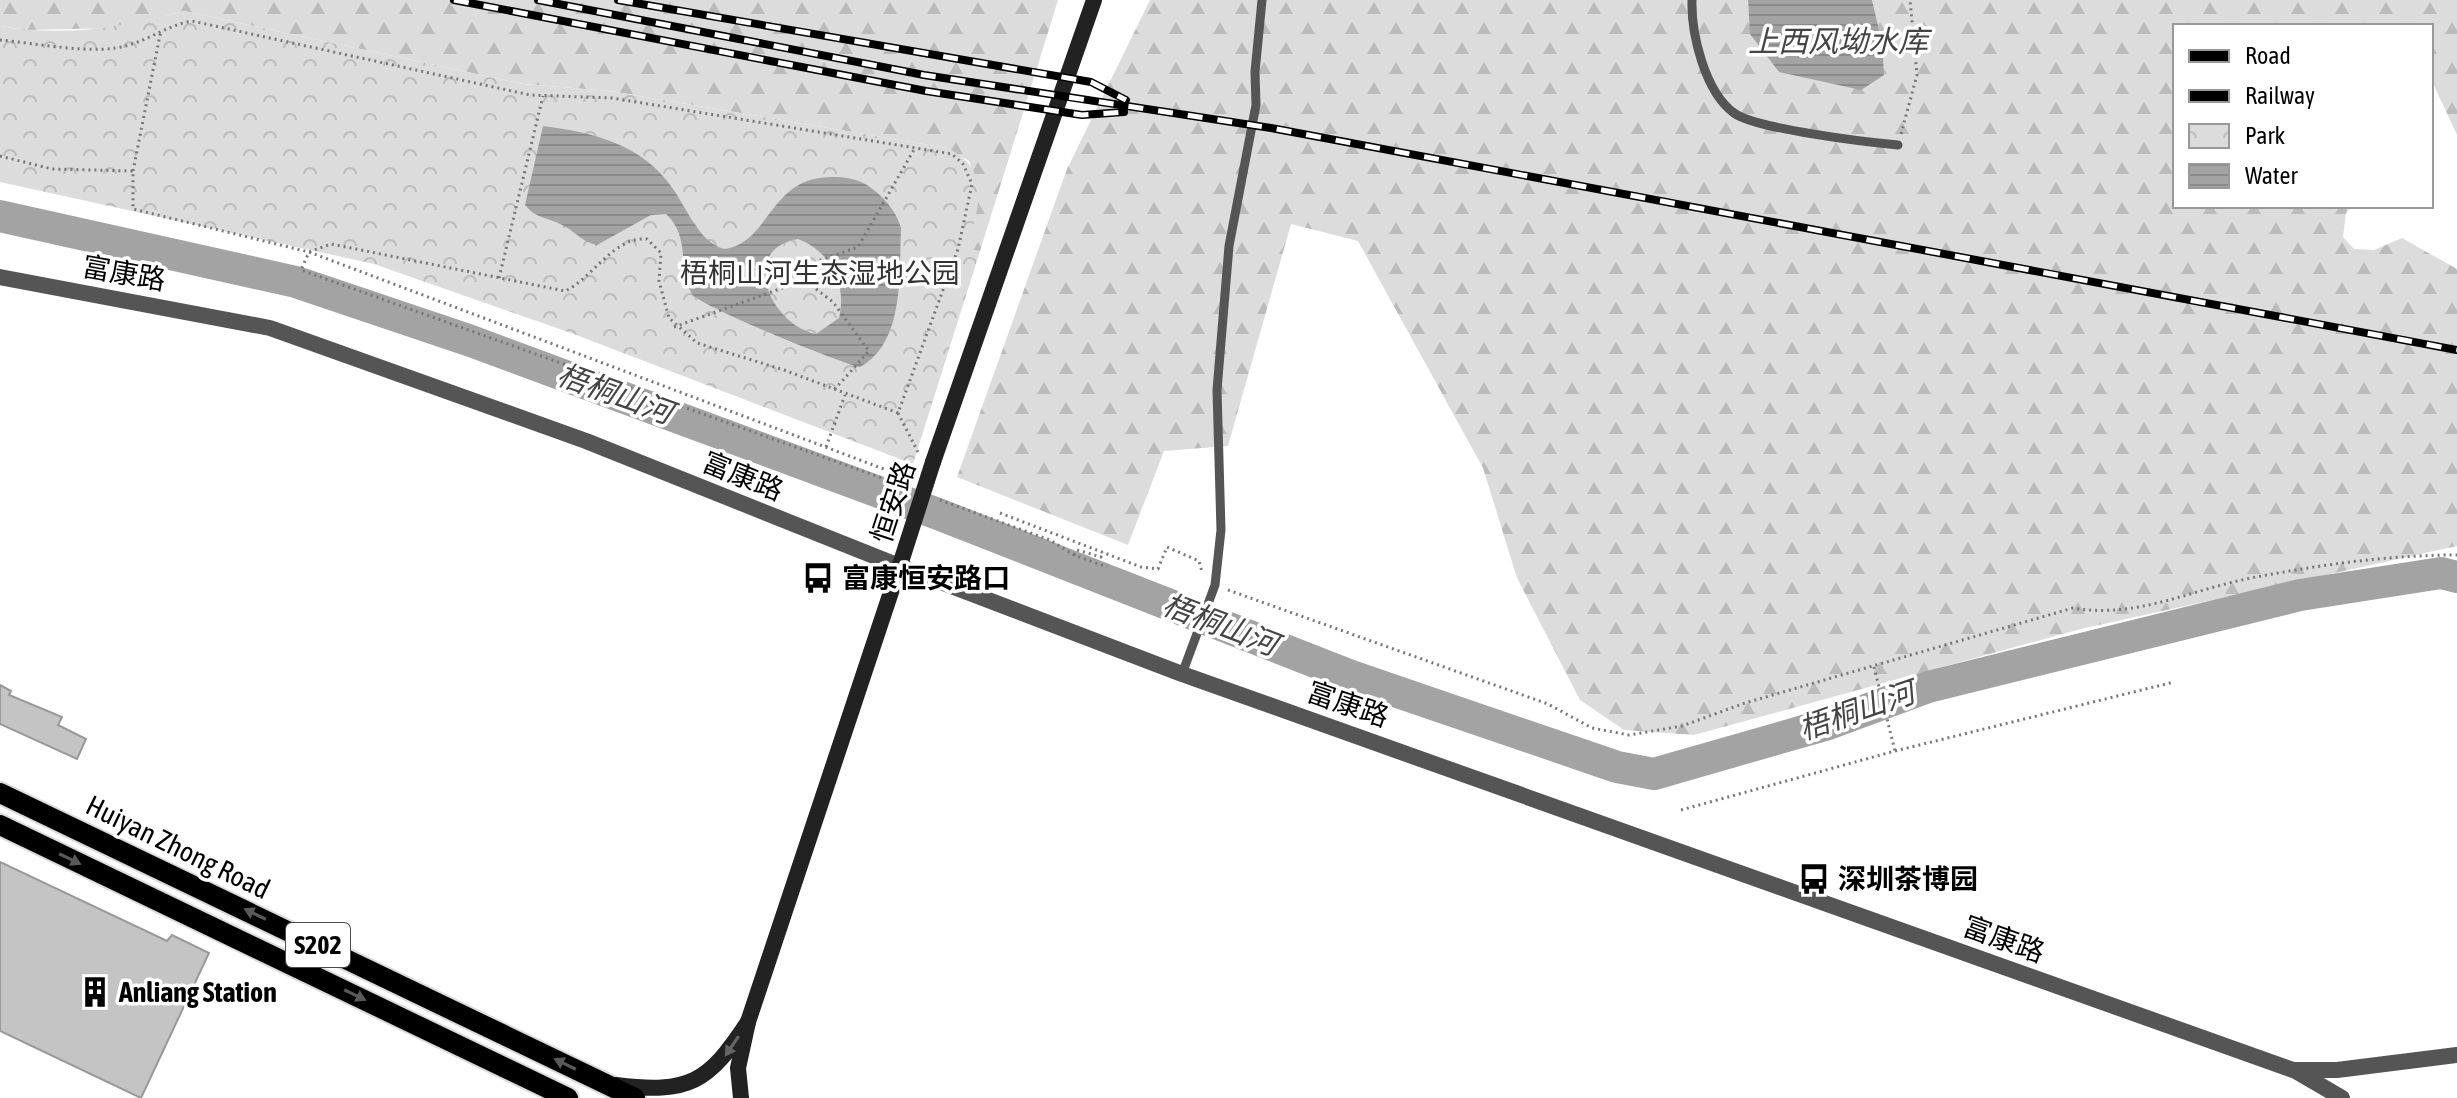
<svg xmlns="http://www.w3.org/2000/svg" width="2457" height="1098" font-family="'Asap Condensed','Noto Sans SC',sans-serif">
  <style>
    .forest { fill: url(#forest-firs) }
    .park { fill: url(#park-crowns) }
    .water { fill: url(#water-rules); fill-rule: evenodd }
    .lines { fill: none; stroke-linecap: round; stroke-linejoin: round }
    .river { stroke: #a3a3a3; stroke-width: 32 }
    .building { fill: #c4c4c4; stroke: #999; stroke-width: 2 }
    .primary-casing { stroke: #dbdbdb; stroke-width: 24 }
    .path { stroke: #777; stroke-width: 3; stroke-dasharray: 2 4; stroke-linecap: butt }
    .lane { stroke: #555; stroke-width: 9 }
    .street { stroke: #555; stroke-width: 16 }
    .secondary { stroke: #222; stroke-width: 16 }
    .primary { stroke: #000; stroke-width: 20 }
    .rail-casing { stroke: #000; stroke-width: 8 }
    .rail { stroke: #fff; stroke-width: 5; stroke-dasharray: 15; stroke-linecap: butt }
    .secondary-bridge { stroke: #222; stroke-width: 16 }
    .oneway { fill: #595959 }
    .oneway2 { fill: #646464 }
    .labels { text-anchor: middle; stroke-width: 7; stroke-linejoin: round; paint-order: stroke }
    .shield { fill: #fff; stroke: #4c4c4c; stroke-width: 2 }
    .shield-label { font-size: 26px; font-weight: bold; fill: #000 }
    .street-label { font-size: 28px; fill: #000; stroke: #fff }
    .park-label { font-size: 28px; fill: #333; stroke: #fff }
    .poi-label { font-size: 28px; font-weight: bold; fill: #000; stroke: #fff; text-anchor: start }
    .water-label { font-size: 30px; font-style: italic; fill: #444; stroke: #fff }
  </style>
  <defs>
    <pattern id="forest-firs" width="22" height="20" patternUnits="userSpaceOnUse" patternTransform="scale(2)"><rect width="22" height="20" fill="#dcdcdc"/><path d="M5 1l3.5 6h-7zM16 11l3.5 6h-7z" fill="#bbb"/></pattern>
    <pattern id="park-crowns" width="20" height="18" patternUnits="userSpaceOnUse" patternTransform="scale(2)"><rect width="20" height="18" fill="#dcdcdc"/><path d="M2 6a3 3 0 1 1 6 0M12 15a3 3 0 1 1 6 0" fill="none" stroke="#bbb"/></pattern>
    <pattern id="water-rules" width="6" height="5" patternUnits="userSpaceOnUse" patternTransform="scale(2)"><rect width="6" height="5" fill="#a3a3a3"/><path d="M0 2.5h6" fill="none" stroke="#8b8b8b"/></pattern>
  </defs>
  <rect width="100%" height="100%" fill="#fff"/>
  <g class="forest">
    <polygon points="0,0 1058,0 980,251 972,250 968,245 978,191 969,161 947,148 610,91 523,84 184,11 120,28 28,30 0,26"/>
    <polygon points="1150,0 1748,0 1751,34 1882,42 1872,0 2457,0 2457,135 2431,79 2431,26 2175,26 2175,206 2351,206 2346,213 2343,237 2354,249 2374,250 2402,238 2457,269 2457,546 2081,629 1694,735 1624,730 1580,700 1517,578 1483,468 1358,241 1291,224 1228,446 1164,451 1128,545 957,477 1067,169"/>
  </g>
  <path class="park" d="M184,11L523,84L610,91L947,148C991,169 980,204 968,244L972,250L980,251L913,464L571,333L374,264L0,182V26C64,37 122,28 184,11Z"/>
  <g class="water">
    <polygon points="1748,0 1872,0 1882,42 1884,75 1861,90 1779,72 1750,34"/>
    <path d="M543,126C593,132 644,145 673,189C688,210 698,241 724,249C771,243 768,177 832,177C845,177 855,178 867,185C883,196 896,210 901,228C899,272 905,343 860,367C841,364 698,305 692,294C677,267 691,237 666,214L651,215L597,245C582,242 577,233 564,226C549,217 537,220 525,205ZM798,239C832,252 847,285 839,318L816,334C770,325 738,249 798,239Z"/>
  </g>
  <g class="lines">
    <polyline class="river" points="0,216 296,282 471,341 938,514 1351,676 1617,767 1654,774 1828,724 1928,687 2300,595 2441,573 2457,577"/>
  </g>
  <g class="building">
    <polygon points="0,685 11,691 9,695 62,717 58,725 86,739 77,759 0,724"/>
    <polygon points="0,862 167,941 172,935 209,953 141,1098 0,1031"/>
  </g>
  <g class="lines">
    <defs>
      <g id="primary">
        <polyline points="0,793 635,1098"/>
        <polyline points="0,825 568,1098"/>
      </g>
    </defs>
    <use href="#primary" class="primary-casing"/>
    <g class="path">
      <path d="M0,40C37,43 95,56 129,45C152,38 169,25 192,21L530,95L612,98L952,154L963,164L972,184L958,249L898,413L918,452"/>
      <polyline points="1901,134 1917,75 1910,0"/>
      <polyline points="0,156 52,169 133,171 133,209 309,252 889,471"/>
      <polyline points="133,171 161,30"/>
      <polyline points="810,275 818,261 858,247 915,148"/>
      <polyline points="499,278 543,96"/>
      <polyline points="816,289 833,302 869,351 834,390"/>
      <polyline points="674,327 799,282"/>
      <path d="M898,413L784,370L697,343L669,318L659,281L661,253L647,239C614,236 592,279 565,291L331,244L309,252L301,270L907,487"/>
      <polyline points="826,447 845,395"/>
      <polyline points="940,500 1050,540 1074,555 1107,567"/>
      <polyline points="1000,513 1141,567 1158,569 1167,547 1199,561 1202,572"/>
      <polyline points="1074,555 1077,550 1101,557 1103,552"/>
      <path d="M1228,590L1548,704L1592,728L1629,735L1682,726L1745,703L2073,608C2136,619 2190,590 2251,578C2319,565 2388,555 2457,555"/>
      <polyline points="1874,667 1895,751"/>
      <polyline points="1681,810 1895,751 2174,682"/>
    </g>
    <g class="lane">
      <path d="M1692,0C1691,34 1705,92 1734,113C1756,129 1866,142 1898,145"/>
      <polyline points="1182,674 1215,585 1221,530 1217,390 1229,246 1256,105 1255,72 1262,0"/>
    </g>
    <g class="street">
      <polyline points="0,277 270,328 586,441 899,566 1182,674 2293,1070 2337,1070 2457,1055"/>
      <polyline points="2294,1070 2342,1098"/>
    </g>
    <g class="secondary">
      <polyline points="933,462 1094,0"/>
      <polyline points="748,1022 900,565"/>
      <path d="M616,1085C689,1094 708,1083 748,1022L738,1068L741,1098"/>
    </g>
    <use href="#primary" class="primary"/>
    <defs>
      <g id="rail">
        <polyline points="454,0 926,91 1082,115 1124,112"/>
        <polyline points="538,0 924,75 1271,128 2457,350"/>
        <polyline points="618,0 1091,82 1126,100"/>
      </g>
    </defs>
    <use href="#rail" class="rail-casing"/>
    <use href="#rail" class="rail"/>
    <polyline class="secondary-bridge" points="900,565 933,462"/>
  </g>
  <defs><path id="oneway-solid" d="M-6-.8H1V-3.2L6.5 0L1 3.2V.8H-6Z" transform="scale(2)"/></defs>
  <g class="oneway">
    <use href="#oneway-solid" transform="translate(70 859) rotate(26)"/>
    <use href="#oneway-solid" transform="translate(255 914) rotate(-154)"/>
    <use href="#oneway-solid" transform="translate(355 995) rotate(26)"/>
    <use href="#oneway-solid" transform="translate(565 1064) rotate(-154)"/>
  </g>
  <use class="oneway2" href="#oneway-solid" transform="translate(732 1046) rotate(124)"/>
  <defs>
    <symbol id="bus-bare" viewBox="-9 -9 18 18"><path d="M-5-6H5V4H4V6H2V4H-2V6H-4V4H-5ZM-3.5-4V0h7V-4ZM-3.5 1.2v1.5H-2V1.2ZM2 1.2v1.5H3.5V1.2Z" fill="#000" stroke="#fff" stroke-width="2.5" paint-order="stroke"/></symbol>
    <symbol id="building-bare" viewBox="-9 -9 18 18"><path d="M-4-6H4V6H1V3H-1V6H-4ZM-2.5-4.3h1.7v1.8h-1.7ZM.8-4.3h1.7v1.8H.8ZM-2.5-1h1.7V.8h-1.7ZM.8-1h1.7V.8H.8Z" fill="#000" stroke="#fff" stroke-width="2.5" paint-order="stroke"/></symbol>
  </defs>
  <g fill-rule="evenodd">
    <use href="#bus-bare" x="796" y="556" width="44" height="44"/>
    <use href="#bus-bare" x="1792" y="857" width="44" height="44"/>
    <use href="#building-bare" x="73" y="970" width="44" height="44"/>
  </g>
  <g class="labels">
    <rect class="shield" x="286" y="923" width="64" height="44" rx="6"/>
    <g class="shield-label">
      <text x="318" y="954">S202</text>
    </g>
    <g class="street-label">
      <text transform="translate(124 273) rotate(10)" y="10">富康路</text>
      <text transform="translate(743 476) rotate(22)" y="10">富康路</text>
      <text transform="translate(893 502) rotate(-72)" y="10">恒安路</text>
      <text transform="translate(1348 704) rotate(19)" y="10">富康路</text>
      <text transform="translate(178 847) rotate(26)" y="10">Huiyan Zhong Road</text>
      <text transform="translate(2004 939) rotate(20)" y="10">富康路</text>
    </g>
    <g class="park-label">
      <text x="820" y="283">梧桐山河生态湿地公园</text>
    </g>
    <g class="poi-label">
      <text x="842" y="588">富康恒安路口</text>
      <text x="1838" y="889">深圳茶博园</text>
      <text x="119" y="1002">Anliang Station</text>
    </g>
    <g class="water-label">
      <text x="1838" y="52">上西风坳水库</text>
      <text transform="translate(615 394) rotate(20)" y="10">梧桐山河</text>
      <text transform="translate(1220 625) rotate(21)" y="10">梧桐山河</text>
      <text transform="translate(1857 711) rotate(-19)" y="10">梧桐山河</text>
    </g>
  </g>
  <rect x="2173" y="24" width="260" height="184" fill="#ffffff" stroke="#999999" stroke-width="2"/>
  <rect x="2189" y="50" width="40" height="12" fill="#000000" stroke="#999999" stroke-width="2"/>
  <text x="2245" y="64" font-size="24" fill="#000000">Road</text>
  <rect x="2189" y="90" width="40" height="12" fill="#000000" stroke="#999999" stroke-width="2"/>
  <text x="2245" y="104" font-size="24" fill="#000000">Railway</text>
  <rect x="2189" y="124" width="40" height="24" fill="url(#park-crowns)" stroke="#999999" stroke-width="2"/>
  <text x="2245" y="144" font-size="24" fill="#000000">Park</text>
  <rect x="2189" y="164" width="40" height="24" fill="url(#water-rules)" stroke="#999999" stroke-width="2"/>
  <text x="2245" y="184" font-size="24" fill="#000000">Water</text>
</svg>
